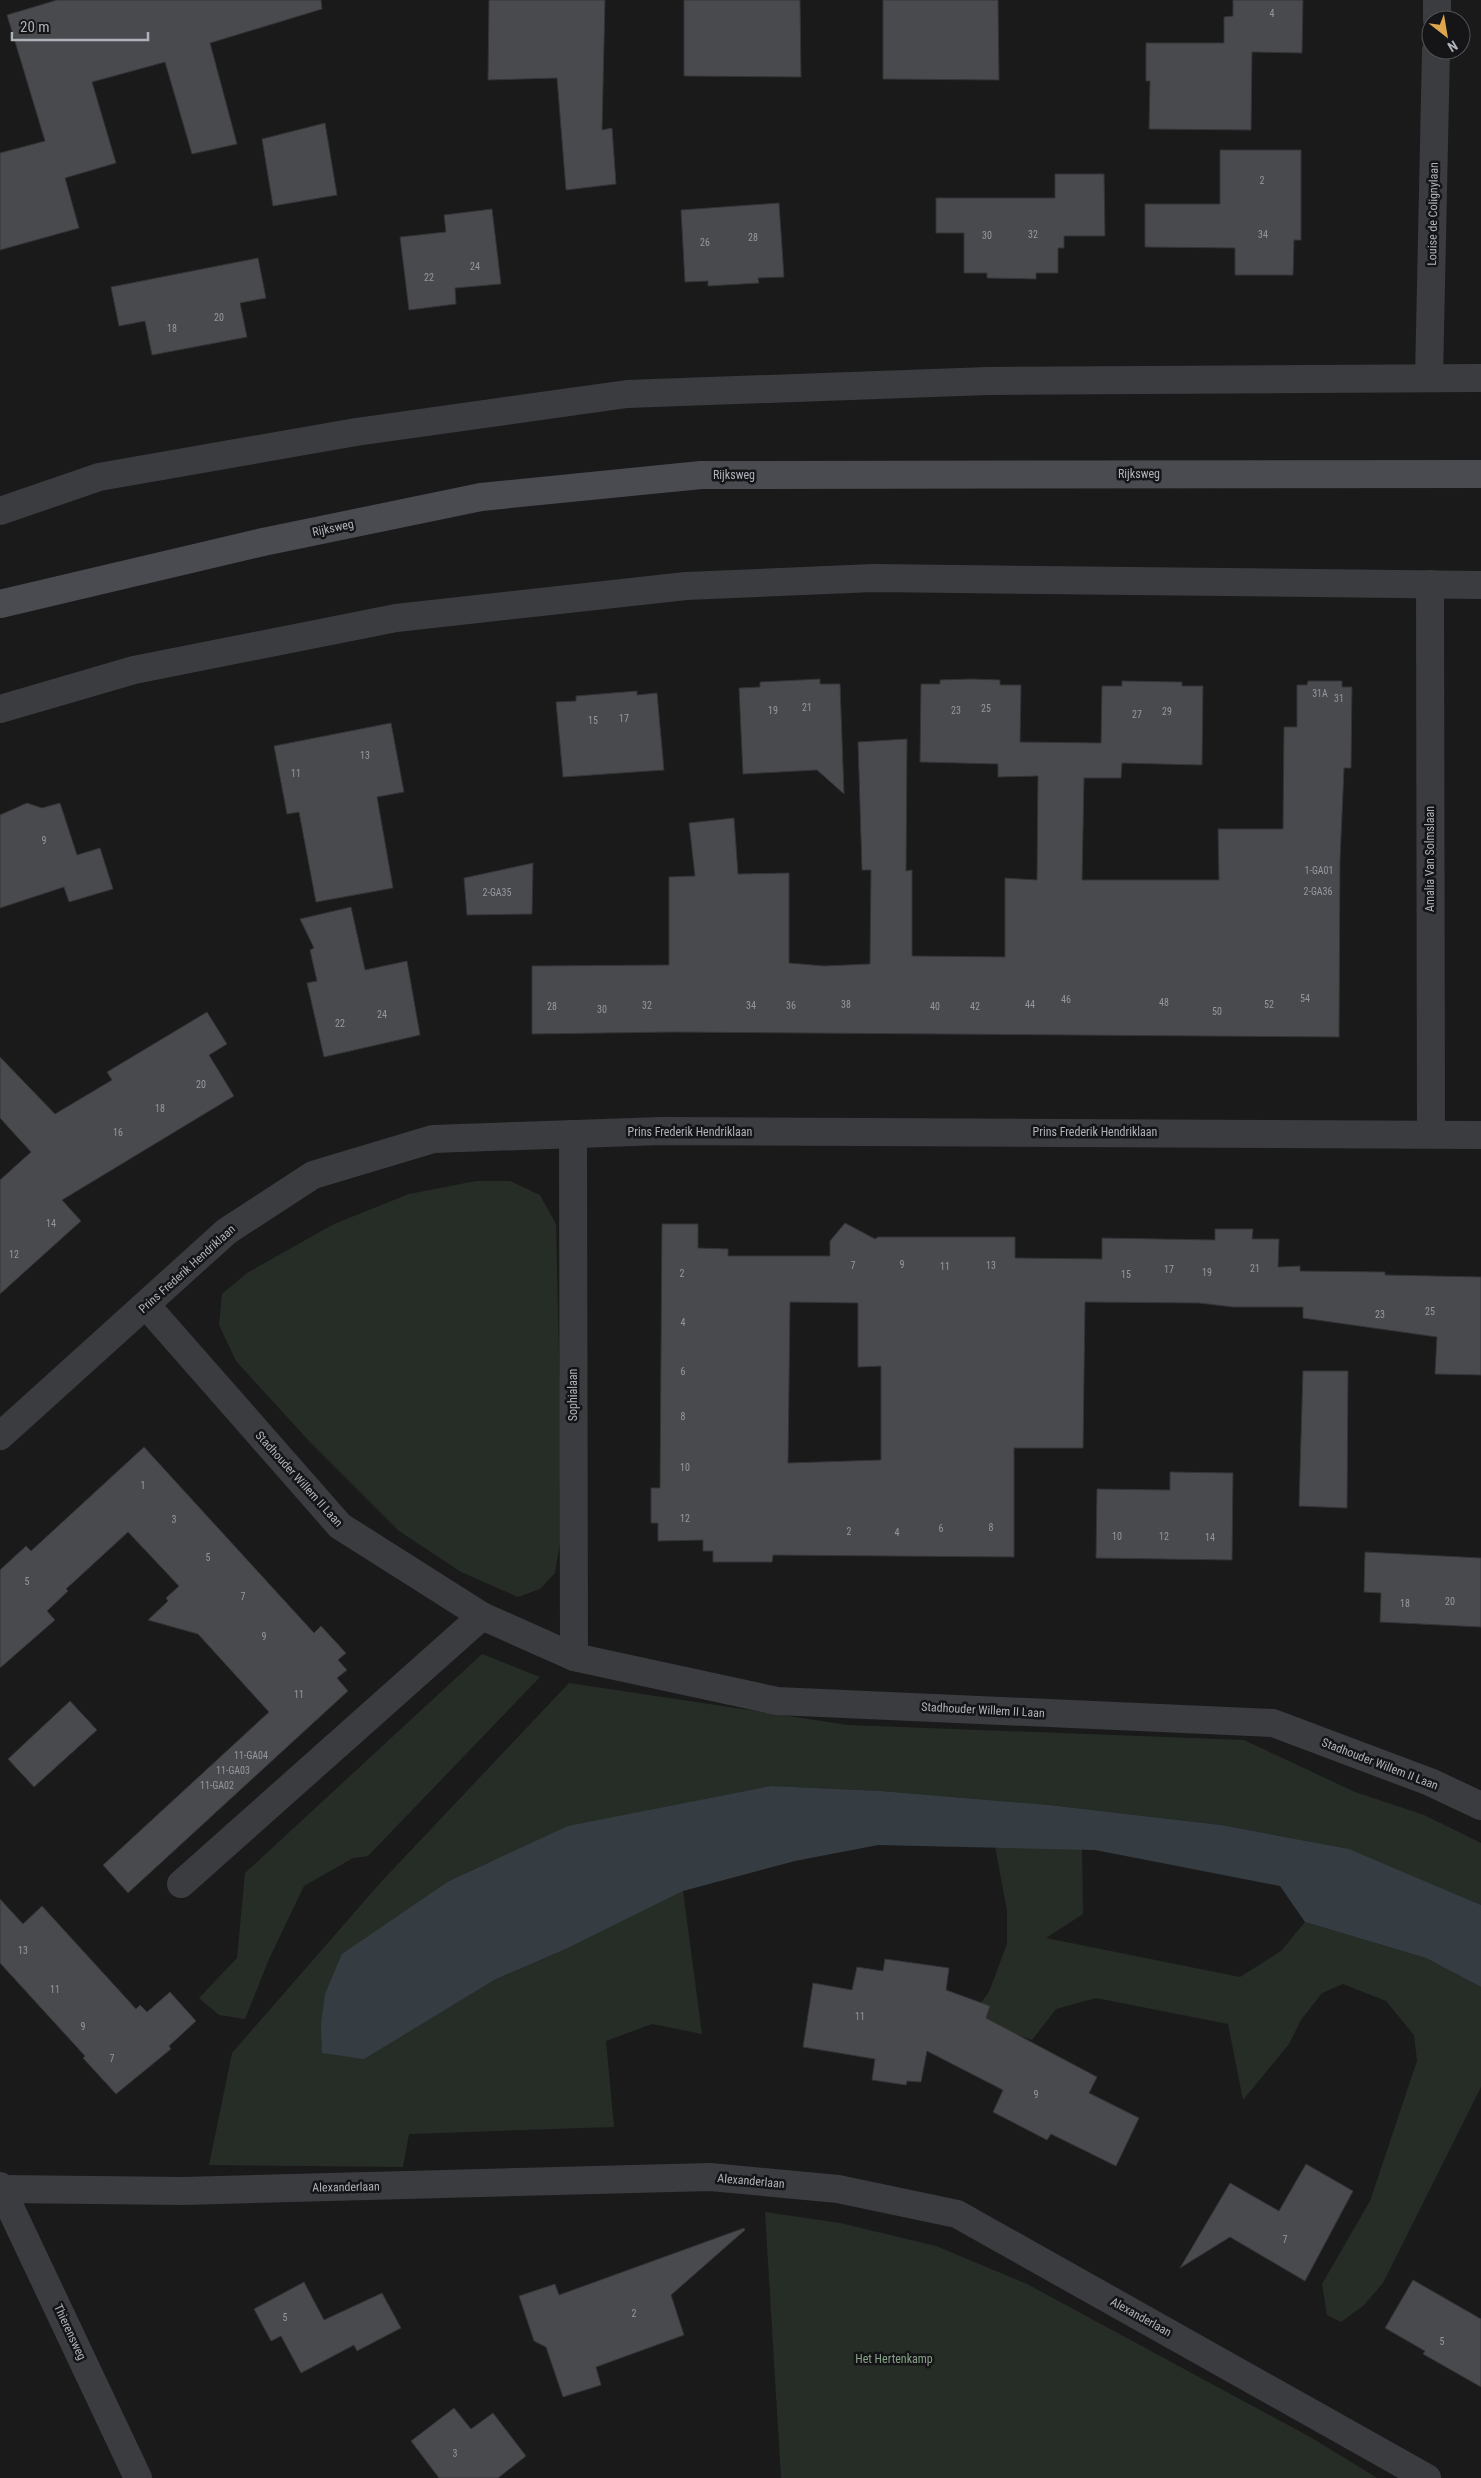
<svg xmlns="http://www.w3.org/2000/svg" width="1481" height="2478" font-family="'Roboto Condensed',sans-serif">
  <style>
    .green { fill: #262d27 }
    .water { fill: #353d43 }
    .building { fill: #494a4e; stroke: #343437; fill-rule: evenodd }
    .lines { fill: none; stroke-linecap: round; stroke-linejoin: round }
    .minor { stroke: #3b3c40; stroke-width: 28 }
    .secondary { stroke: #494b50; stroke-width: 28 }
    .labels { text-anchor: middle; stroke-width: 5; stroke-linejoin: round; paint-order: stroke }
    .number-label { font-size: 10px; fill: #95989f }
    .street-label { font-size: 12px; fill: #aeb2ba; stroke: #151517 }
    .park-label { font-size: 12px; fill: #87a287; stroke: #151517 }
  </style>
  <rect width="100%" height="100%" fill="#1a1a1b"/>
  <g class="green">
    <polygon points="476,1181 510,1181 540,1195 556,1224 563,1525 555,1573 540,1589 518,1597 461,1572 399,1531 309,1441 236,1361 219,1325 222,1294 247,1273 334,1224 409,1194"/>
    <polygon points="482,1654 540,1677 368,1856 353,1858 304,1886 269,1959 245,2019 219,2015 199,1998 237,1958 245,1873"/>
    <polygon points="569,1683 848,1725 1244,1740 1355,1792 1424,1815 1481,1843 1481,1905 1348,1849 1221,1825 1049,1805 881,1791 771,1786 492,1861 449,1881 494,1980 568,1948 683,1891 702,2034 652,2024 606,2041 614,2127 409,2134 403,2167 209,2165 232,2053 381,1882"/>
    <polygon points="995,1846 1082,1849 1083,1914 1046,1938 1240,1977 1281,1951 1305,1922 1426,1958 1481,1987 1481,2087 1383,2283 1363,2306 1341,2322 1327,2315 1322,2284 1370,2201 1417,2061 1414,2035 1386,2001 1343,1984 1322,1993 1301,2020 1289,2044 1243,2100 1228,2024 1096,1998 1056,2009 1032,2040 1004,2030 979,2078 947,2061 961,2029 989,1992 1007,1944 1007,1911"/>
    <polygon points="765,2212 840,2223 936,2246 1027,2284 1312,2438 1377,2478 781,2478"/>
  </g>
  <polygon class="water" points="771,1786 881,1791 1049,1805 1221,1825 1349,1849 1481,1905 1481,1987 1426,1958 1305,1922 1280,1886 1095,1850 878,1845 795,1861 683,1891 568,1948 494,1980 364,2059 322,2053 321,2024 325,1994 342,1954 449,1881 568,1826"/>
  <g class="building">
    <polygon points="57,0 321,0 322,9 210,43 237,144 192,154 165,62 92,82 116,163 65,178 79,228 0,250 0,153 45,141 7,15"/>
    <polygon points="489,0 605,0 602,130 612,128 616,184 566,190 557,78 488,80"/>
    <polygon points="684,0 800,0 801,77 684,76"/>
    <polygon points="883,0 998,0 999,80 883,79"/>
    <polygon points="1233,0 1303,0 1302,53 1252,52 1251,130 1149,129 1150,81 1146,81 1146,43 1224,43 1224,17 1233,16"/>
    <polygon points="325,123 337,195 273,206 262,139"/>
    <polygon points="1220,150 1301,150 1301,240 1294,240 1293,275 1235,275 1235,248 1145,247 1145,204 1220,204"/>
    <polygon points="1055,174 1104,174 1105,236 1064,236 1064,248 1058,248 1058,273 1036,273 1036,279 987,278 987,273 964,273 964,233 936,233 936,198 1055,198"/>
    <polygon points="779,203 784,277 758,278 759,283 708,286 708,281 685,282 681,210"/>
    <polygon points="492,209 501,284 455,288 456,304 409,310 400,237 446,232 444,215"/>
    <polygon points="258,258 266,298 240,303 247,337 152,355 145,321 119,326 111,287"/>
    <polygon points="820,679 820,684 840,684 844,794 817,770 743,774 739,688 760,687 760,682"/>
    <polygon points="971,679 1000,680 1000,685 1021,685 1020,742 1101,743 1102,686 1122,686 1122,681 1182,682 1182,686 1203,686 1202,765 1122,763 1121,778 1084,778 1082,880 1219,880 1218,829 1283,829 1284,727 1297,727 1297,685 1307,685 1308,681 1342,681 1342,687 1352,687 1351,768 1344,768 1340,860 1339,1037 672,1032 532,1034 532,966 669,965 669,877 695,876 689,823 734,818 738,874 789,873 789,963 824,966 870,964 871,870 862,870 858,742 907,739 906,871 912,870 912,956 1005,957 1005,878 1037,880 1038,776 998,777 998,764 920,762 921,684 940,684 940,680"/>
    <polygon points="637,691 637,695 657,693 664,770 563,777 556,702 576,701 576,696"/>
    <polygon points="391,723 404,792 377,797 393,888 316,902 299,812 287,814 274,746"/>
    <polygon points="27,803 42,808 60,803 77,855 100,848 113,889 69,902 64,887 0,908 0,815"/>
    <polygon points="533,863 532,914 467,915 464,878"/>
    <polygon points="351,907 365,970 407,961 420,1035 324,1057 307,983 317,981 310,950 314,948 300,919"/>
    <polygon points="207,1012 227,1044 209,1055 234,1096 62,1200 81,1221 0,1294 0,1180 31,1152 0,1118 0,1057 55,1114 112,1080 107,1072"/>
    <path d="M845,1223L875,1239L878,1237H1015V1258L1102,1259V1238L1215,1240V1229H1253L1252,1239H1279L1278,1267L1300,1266V1271L1385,1272V1275L1481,1277V1375L1435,1374L1437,1337L1303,1318V1307H1233L1199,1303L1085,1302L1083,1448H1014V1557L773,1555L772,1562H713V1551H703V1540L658,1541V1523H651V1488H660L662,1224H698V1248L728,1249V1256H830V1241ZM790,1302L858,1303V1367L881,1366V1460L788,1463Z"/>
    <polygon points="1303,1371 1348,1371 1347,1508 1299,1506"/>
    <polygon points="144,1447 314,1633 321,1626 346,1653 338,1660 347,1670 337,1678 348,1691 128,1893 103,1865 269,1712 198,1634 148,1620 168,1601 166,1598 179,1586 128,1532 66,1589 68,1591 47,1611 55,1620 0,1668 0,1570 26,1546 31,1551"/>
    <polygon points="1170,1472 1233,1473 1232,1560 1096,1558 1097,1489 1170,1490"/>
    <polygon points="1365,1552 1481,1558 1481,1627 1380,1622 1381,1593 1364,1592"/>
    <polygon points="70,1701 97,1730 34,1787 8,1759"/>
    <polygon points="0,1899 23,1924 42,1906 136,2009 140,2005 147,2012 170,1992 196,2021 169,2046 171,2049 116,2094 83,2058 85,2056 0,1963"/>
    <polygon points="885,1959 949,1968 946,1990 990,2006 986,2018 1097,2077 1089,2093 1139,2118 1116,2166 1051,2134 1047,2140 993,2112 1003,2090 927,2051 921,2082 907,2081 906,2085 872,2080 875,2059 803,2047 813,1983 852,1990 857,1967 883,1971"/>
    <polygon points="1306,2164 1353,2191 1305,2281 1230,2237 1180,2268 1230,2183 1279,2211"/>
    <polygon points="744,2228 745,2230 671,2295 684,2335 596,2367 601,2385 563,2397 546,2347 534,2341 519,2296 555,2284 559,2295"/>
    <polygon points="1413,2280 1481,2319 1481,2387 1423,2354 1425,2351 1385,2328"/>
    <polygon points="304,2282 324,2320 382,2293 401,2328 357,2351 354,2345 301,2373 281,2336 271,2341 254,2309"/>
    <polygon points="454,2408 471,2429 493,2413 526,2456 498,2478 439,2478 411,2441"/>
  </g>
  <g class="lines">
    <g class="minor">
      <polyline points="1437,20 1437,0"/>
      <polyline points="1429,378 1436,50"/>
      <polyline points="0,511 99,477 356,432 627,394 988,381 1481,378"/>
      <polyline points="1430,584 1431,1134"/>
      <polyline points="0,709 134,670 396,618 686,586 874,578 1481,585"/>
      <polyline points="573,1134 574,1657"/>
      <polyline points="146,1305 340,1526 482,1616 574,1657 777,1701 1273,1723 1430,1782 1481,1806"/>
      <polyline points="0,1436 227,1231 313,1175 433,1139 662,1131 1481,1135"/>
      <polyline points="181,1884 482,1616"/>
      <polyline points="0,2186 138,2478"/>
      <polyline points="3,2189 183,2191 710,2177 838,2189 957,2214 1427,2478"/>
    </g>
    <polyline class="secondary" points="0,604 263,542 481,497 701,475 1481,474"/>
  </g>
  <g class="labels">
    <g class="number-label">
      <text x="1272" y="17">4</text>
      <text x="1262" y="184">2</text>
      <text x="1033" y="238">32</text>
      <text x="1263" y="238">34</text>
      <text x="987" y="239">30</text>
      <text x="753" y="241">28</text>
      <text x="705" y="246">26</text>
      <text x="475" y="270">24</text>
      <text x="429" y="281">22</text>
      <text x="219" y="321">20</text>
      <text x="172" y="332">18</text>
      <text x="1320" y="697">31A</text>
      <text x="1339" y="702">31</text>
      <text x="807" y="711">21</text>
      <text x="986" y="712">25</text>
      <text x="773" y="714">19</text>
      <text x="956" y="714">23</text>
      <text x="1167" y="715">29</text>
      <text x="1137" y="718">27</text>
      <text x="624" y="722">17</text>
      <text x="593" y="724">15</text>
      <text x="365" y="759">13</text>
      <text x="296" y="777">11</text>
      <text x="44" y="844">9</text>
      <text x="1319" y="874">1-GA01</text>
      <text x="1318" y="895">2-GA36</text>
      <text x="497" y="896">2-GA35</text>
      <text x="1305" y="1002">54</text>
      <text x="1066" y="1003">46</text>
      <text x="1164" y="1006">48</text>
      <text x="846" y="1008">38</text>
      <text x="1030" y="1008">44</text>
      <text x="1269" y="1008">52</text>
      <text x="647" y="1009">32</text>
      <text x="751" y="1009">34</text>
      <text x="791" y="1009">36</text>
      <text x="552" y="1010">28</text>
      <text x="935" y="1010">40</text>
      <text x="975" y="1010">42</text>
      <text x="602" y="1013">30</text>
      <text x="1217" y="1015">50</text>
      <text x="382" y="1018">24</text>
      <text x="340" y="1027">22</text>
      <text x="201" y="1088">20</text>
      <text x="160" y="1112">18</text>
      <text x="118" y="1136">16</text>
      <text x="51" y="1227">14</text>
      <text x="14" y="1258">12</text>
      <text x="902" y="1268">9</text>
      <text x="853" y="1269">7</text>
      <text x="991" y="1269">13</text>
      <text x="945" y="1270">11</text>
      <text x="1255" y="1272">21</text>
      <text x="1169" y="1273">17</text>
      <text x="1207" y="1276">19</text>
      <text x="682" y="1277">2</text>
      <text x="1126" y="1278">15</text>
      <text x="1430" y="1315">25</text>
      <text x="1380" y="1318">23</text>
      <text x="683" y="1326">4</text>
      <text x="683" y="1375">6</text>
      <text x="683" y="1420">8</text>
      <text x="685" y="1471">10</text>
      <text x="143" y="1489">1</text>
      <text x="685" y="1522">12</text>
      <text x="174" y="1523">3</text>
      <text x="991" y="1531">8</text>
      <text x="941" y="1532">6</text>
      <text x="849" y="1535">2</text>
      <text x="897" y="1536">4</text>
      <text x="1117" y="1540">10</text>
      <text x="1164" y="1540">12</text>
      <text x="1210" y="1541">14</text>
      <text x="208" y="1561">5</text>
      <text x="27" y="1585">5</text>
      <text x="243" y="1600">7</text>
      <text x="1450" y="1605">20</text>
      <text x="1405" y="1607">18</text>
      <text x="264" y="1640">9</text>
      <text x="299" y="1698">11</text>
      <text x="251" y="1759">11-GA04</text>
      <text x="233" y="1774">11-GA03</text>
      <text x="217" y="1789">11-GA02</text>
      <text x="23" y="1954">13</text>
      <text x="55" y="1993">11</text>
      <text x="860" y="2020">11</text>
      <text x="83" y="2030">9</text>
      <text x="112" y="2062">7</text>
      <text x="1036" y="2098">9</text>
      <text x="1285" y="2243">7</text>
      <text x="634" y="2317">2</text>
      <text x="285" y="2321">5</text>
      <text x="1442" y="2345">5</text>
      <text x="455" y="2457">3</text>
    </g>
    <g class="street-label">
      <text transform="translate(1433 214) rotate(-89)" y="4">Louise de Colignylaan</text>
      <text x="1139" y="478">Rijksweg</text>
      <text x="734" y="479">Rijksweg</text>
      <text transform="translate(333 528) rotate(-12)" y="4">Rijksweg</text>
      <text transform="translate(1430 859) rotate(-90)" y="4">Amalia Van Solmslaan</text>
      <text x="690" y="1136">Prins Frederik Hendriklaan</text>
      <text x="1095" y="1136">Prins Frederik Hendriklaan</text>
      <text transform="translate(187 1269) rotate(-42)" y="4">Prins Frederik Hendriklaan</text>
      <text transform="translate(573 1395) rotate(-90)" y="4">Sophialaan</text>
      <text transform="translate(299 1479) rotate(48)" y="4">Stadhouder Willem II Laan</text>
      <text transform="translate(983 1710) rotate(3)" y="4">Stadhouder Willem II Laan</text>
      <text transform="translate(1380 1764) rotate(21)" y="4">Stadhouder Willem II Laan</text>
      <text transform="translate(751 2181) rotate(5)" y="4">Alexanderlaan</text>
      <text transform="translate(346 2187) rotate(-1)" y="4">Alexanderlaan</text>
      <text transform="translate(1141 2317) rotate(29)" y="4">Alexanderlaan</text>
      <text transform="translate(70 2332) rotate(65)" y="4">Thierensweg</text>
    </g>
    <g class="park-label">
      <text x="894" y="2363">Het Hertenkamp</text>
    </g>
  </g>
  <g transform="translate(1446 35) rotate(149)"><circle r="24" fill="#151517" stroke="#525458"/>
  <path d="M0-4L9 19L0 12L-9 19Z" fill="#dea54f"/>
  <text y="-8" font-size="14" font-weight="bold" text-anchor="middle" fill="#aeb2ba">N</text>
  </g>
  <path d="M12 32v8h136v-8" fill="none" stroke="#aeb2ba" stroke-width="2.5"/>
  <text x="20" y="32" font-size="15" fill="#aeb2ba" stroke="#151517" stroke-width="4" paint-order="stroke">20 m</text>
</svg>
